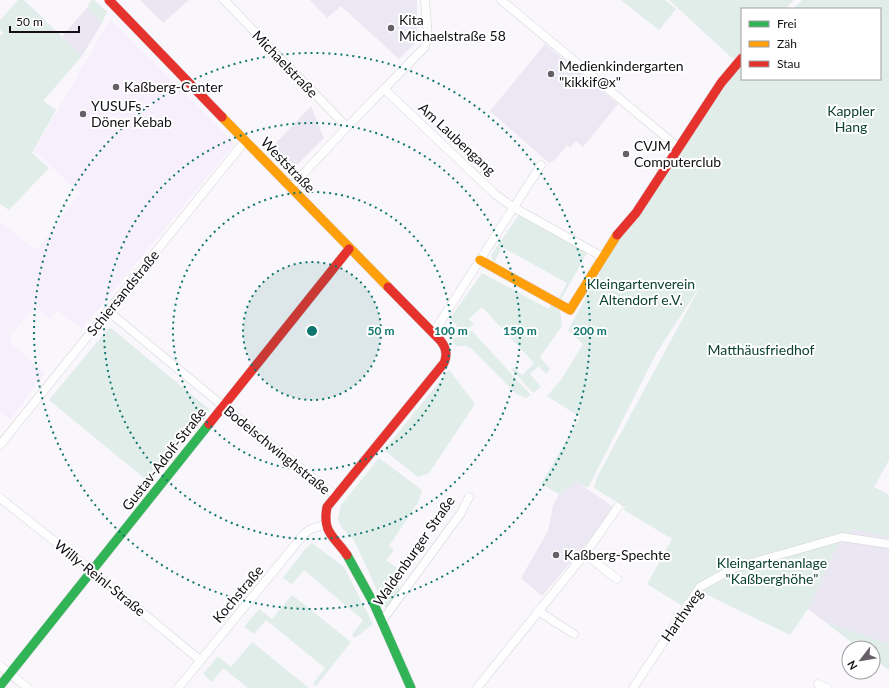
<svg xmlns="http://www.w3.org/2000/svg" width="889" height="688" font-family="Lato,sans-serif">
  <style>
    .built { fill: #f7effc }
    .industrial { fill: #eae7f3 }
    .education { fill: #ebe7f3 }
    .green { fill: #e0ede8 }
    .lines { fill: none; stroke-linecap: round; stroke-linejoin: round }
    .street-casing { stroke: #d7d4d9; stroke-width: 9 }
    .fast-casing { stroke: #d7d4d9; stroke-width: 10 }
    .slow-casing { stroke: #d7d4d9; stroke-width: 10 }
    .jam-casing { stroke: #d7d4d9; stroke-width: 10 }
    .street { stroke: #fefeff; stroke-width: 8 }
    .fast { stroke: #30b455; stroke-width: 9 }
    .slow { stroke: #ff9f0a; stroke-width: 9 }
    .jam { stroke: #e5322d; stroke-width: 9 }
    .ring { fill: none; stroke: #0f766e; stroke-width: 2; stroke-dasharray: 2 4 }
    .poi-dot { fill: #646066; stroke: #fff; stroke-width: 1.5 }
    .labels { text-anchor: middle; stroke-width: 4; stroke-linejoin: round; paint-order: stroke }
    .poi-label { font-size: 14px; fill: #130f15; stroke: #fff; text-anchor: start }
    .street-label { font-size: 14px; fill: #130f15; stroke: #fff }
    .park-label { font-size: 14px; fill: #0b422e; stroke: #fff }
    .centre { fill: #0f766e; stroke: #fff; stroke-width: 2 }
    .ring-label { font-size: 12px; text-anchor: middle; font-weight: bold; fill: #0f766e; stroke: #fff; stroke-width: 4; stroke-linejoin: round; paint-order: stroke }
  </style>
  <rect width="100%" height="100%" fill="#faf7fc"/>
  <polygon class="built" points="110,19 235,143 82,329 57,310 49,319 35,307 10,336 11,343 45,373 10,420 0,411 0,222 37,250 80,193 34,151"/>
  <g class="industrial">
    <polygon points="140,0 189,0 163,23"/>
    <polygon points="88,7 102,23 82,56 62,36"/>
    <polygon points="311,106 324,138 296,166 271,148"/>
    <polygon points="852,529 889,537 889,644 825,622 808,609 837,546"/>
  </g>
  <g class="education">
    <polygon points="310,0 417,0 417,37 415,43 399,59 341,6 327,18"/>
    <polygon points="545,44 618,104 583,147 576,141 570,148 567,145 555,160 549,163 490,111"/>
    <polygon points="577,482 612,506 613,512 542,596 521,578 548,531 553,506 559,494"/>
  </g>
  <g class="green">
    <polygon points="18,0 24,0 82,56 43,101 56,110 32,153 49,168 9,210 0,204 0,36 3,33 0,30 0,20"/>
    <polygon points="91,0 94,0 107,12 102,23 87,8"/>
    <polygon points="621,0 665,0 676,9 659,30"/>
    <polygon points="669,0 794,0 785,9 742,9 742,54 739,58 732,58"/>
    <polygon points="802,0 889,0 889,460 874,487 889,495 889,537 852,529 837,546 808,609 790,635 695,589 681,605 647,584 672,539 624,510 625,507 594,488 597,477 702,283 657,352 588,488 577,482 559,494 541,484 580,417 547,396 561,380 583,344 568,330 625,227 742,63 742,79 880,79 880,9 793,9"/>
    <polygon points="519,215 587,253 560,301 559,298 567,283 502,247 494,263 491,255"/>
    <polygon points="482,273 549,309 552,303 560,311 562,326 540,357 550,369 546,374 539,366 530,374 541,387 533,393 511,369 513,367 522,375 534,363 482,307 469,319 474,324 472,326 451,338 448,334 457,326 450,318"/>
    <polygon points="111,328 210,410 150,483 49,400 108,329"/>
    <polygon points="467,331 472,331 531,395 526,398 516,394 472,349 465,346 456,346 452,340"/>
    <polygon points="449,370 475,404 429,473 418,477 384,450"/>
    <polygon points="379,458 422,490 419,501 389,546 394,550 386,560 397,568 389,580 403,590 386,610 354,540 342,528 338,519 341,505"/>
    <polygon points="312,543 344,567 373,624 355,638 352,635 363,620 304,570 292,584 283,578 306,548"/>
    <polygon points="292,595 351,642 316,686 313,684 325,668 266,620 254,634 244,627 259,609 272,619"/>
    <polygon points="825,622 889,644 889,670 873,658 873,648 859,648"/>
    <polygon points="252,642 309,688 248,688 223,668 212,682 203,674 218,656 231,667"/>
  </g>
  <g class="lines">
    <defs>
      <g id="street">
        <polyline points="224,0 347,127"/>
        <polyline points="501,0 679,148"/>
        <polyline points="384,89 496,195 513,207 603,257"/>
        <polyline points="290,188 347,127 424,48 428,38 425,0"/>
        <polyline points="108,311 223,406 336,496"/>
        <polyline points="433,333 541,165"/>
        <polyline points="0,445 245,141"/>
        <polyline points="0,498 92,571 200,660"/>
        <polyline points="585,554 617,579"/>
        <polyline points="538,611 574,634"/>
        <polyline points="382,621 461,513 469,497"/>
        <polyline points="0,666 28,688"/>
        <polyline points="818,684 827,688"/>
        <polyline points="178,688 304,534 311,529 324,525"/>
        <polyline points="477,688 588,550 618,507"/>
        <polyline points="633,688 700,587 734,568 842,537 889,544"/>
      </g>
      <g id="fast">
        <polyline points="347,555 374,604 411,688"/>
        <polyline points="0,686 209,424"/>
      </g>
      <g id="slow">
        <polyline points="222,117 388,287"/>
        <polyline points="480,260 570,310 617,235"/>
      </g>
      <g id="jam">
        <polyline points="109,0 222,117"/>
        <polyline points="617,235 636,213 721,83 742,58"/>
        <polyline points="209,424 349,249"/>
        <path d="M347,555C334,536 322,533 327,507L444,363C448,354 446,347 440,340L388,287"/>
      </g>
    </defs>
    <use href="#street" class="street-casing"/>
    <use href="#fast" class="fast-casing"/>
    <use href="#slow" class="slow-casing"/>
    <use href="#jam" class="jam-casing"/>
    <use href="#street" class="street"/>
    <use href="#fast" class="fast"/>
    <use href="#slow" class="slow"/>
    <use href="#jam" class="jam"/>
  </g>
  <circle cx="312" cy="331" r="69" fill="#0f766e" fill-opacity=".12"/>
  <g class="ring">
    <circle cx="312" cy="331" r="69"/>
    <circle cx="312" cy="331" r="139"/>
    <circle cx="312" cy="331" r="208"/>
    <circle cx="312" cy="331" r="278"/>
  </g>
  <g class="poi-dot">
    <circle cx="391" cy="28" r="4"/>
    <circle cx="551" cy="74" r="4"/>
    <circle cx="116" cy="87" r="4"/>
    <circle cx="83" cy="114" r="4"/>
    <circle cx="626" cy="154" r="4"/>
    <circle cx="556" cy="555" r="4"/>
  </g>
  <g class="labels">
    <g class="poi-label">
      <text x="399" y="25">Kita<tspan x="399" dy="16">Michaelstraße 58</tspan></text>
      <text x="559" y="71">Medienkindergarten<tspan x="559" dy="16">"kikkif@x"</tspan></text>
      <text x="124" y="92">Kaßberg-Center</text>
      <text x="91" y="111">YUSUFs -<tspan x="91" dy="16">Döner Kebab</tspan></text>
      <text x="634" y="151">CVJM<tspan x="634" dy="16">Computerclub</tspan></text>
      <text x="564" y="560">Kaßberg-Spechte</text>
    </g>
    <g class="street-label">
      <text transform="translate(285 64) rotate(46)" y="5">Michaelstraße</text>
      <text transform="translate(457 139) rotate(43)" y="5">Am Laubengang</text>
      <text transform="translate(288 165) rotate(46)" y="5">Weststraße</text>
      <text transform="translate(123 293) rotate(-51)" y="5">Schiersandstraße</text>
      <text transform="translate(277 450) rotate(39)" y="5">Bodelschwinghstraße</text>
      <text transform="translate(164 459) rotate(-52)" y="5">Gustav-Adolf-Straße</text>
      <text transform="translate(414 551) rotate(-55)" y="5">Waldenburger Straße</text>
      <text transform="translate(100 578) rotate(39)" y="5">Willy-Reinl-Straße</text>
      <text transform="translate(238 594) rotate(-50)" y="5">Kochstraße</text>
      <text transform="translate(682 615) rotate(-55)" y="5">Harthweg</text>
    </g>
    <g class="park-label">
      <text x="851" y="116">Kappler<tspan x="851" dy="16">Hang</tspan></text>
      <text x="641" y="289">Kleingartenverein<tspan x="641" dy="16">Altendorf e.V.</tspan></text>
      <text x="761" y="355">Matthäusfriedhof</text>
      <text x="772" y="568">Kleingartenanlage<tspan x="772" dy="16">"Kaßberghöhe"</tspan></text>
    </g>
  </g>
  <circle cx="312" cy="331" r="6" class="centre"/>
  <g class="ring-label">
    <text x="381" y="335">50 m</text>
    <text x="451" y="335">100 m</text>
    <text x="520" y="335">150 m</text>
    <text x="590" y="335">200 m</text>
  </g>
  <rect x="741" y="8" width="140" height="72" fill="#ffffff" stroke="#a19fa1"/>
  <rect x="749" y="21" width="20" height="6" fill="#30b455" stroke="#a19fa1"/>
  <text x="777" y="28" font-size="12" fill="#130f15">Frei</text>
  <rect x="749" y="41" width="20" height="6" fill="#ff9f0a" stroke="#a19fa1"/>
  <text x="777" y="48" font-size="12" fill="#130f15">Zäh</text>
  <rect x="749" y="61" width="20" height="6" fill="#e5322d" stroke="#a19fa1"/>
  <text x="777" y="68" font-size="12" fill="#130f15">Stau</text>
  <g transform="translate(861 660) rotate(239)"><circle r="19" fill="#ffffff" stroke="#a19fa1"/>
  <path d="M0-3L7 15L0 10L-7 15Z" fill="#646066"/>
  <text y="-6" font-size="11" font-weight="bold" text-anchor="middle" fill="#130f15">N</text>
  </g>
  <path d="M10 26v6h69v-6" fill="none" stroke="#130f15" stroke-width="2"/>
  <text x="16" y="26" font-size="12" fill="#130f15" stroke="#ffffff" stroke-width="3" paint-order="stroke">50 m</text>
</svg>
